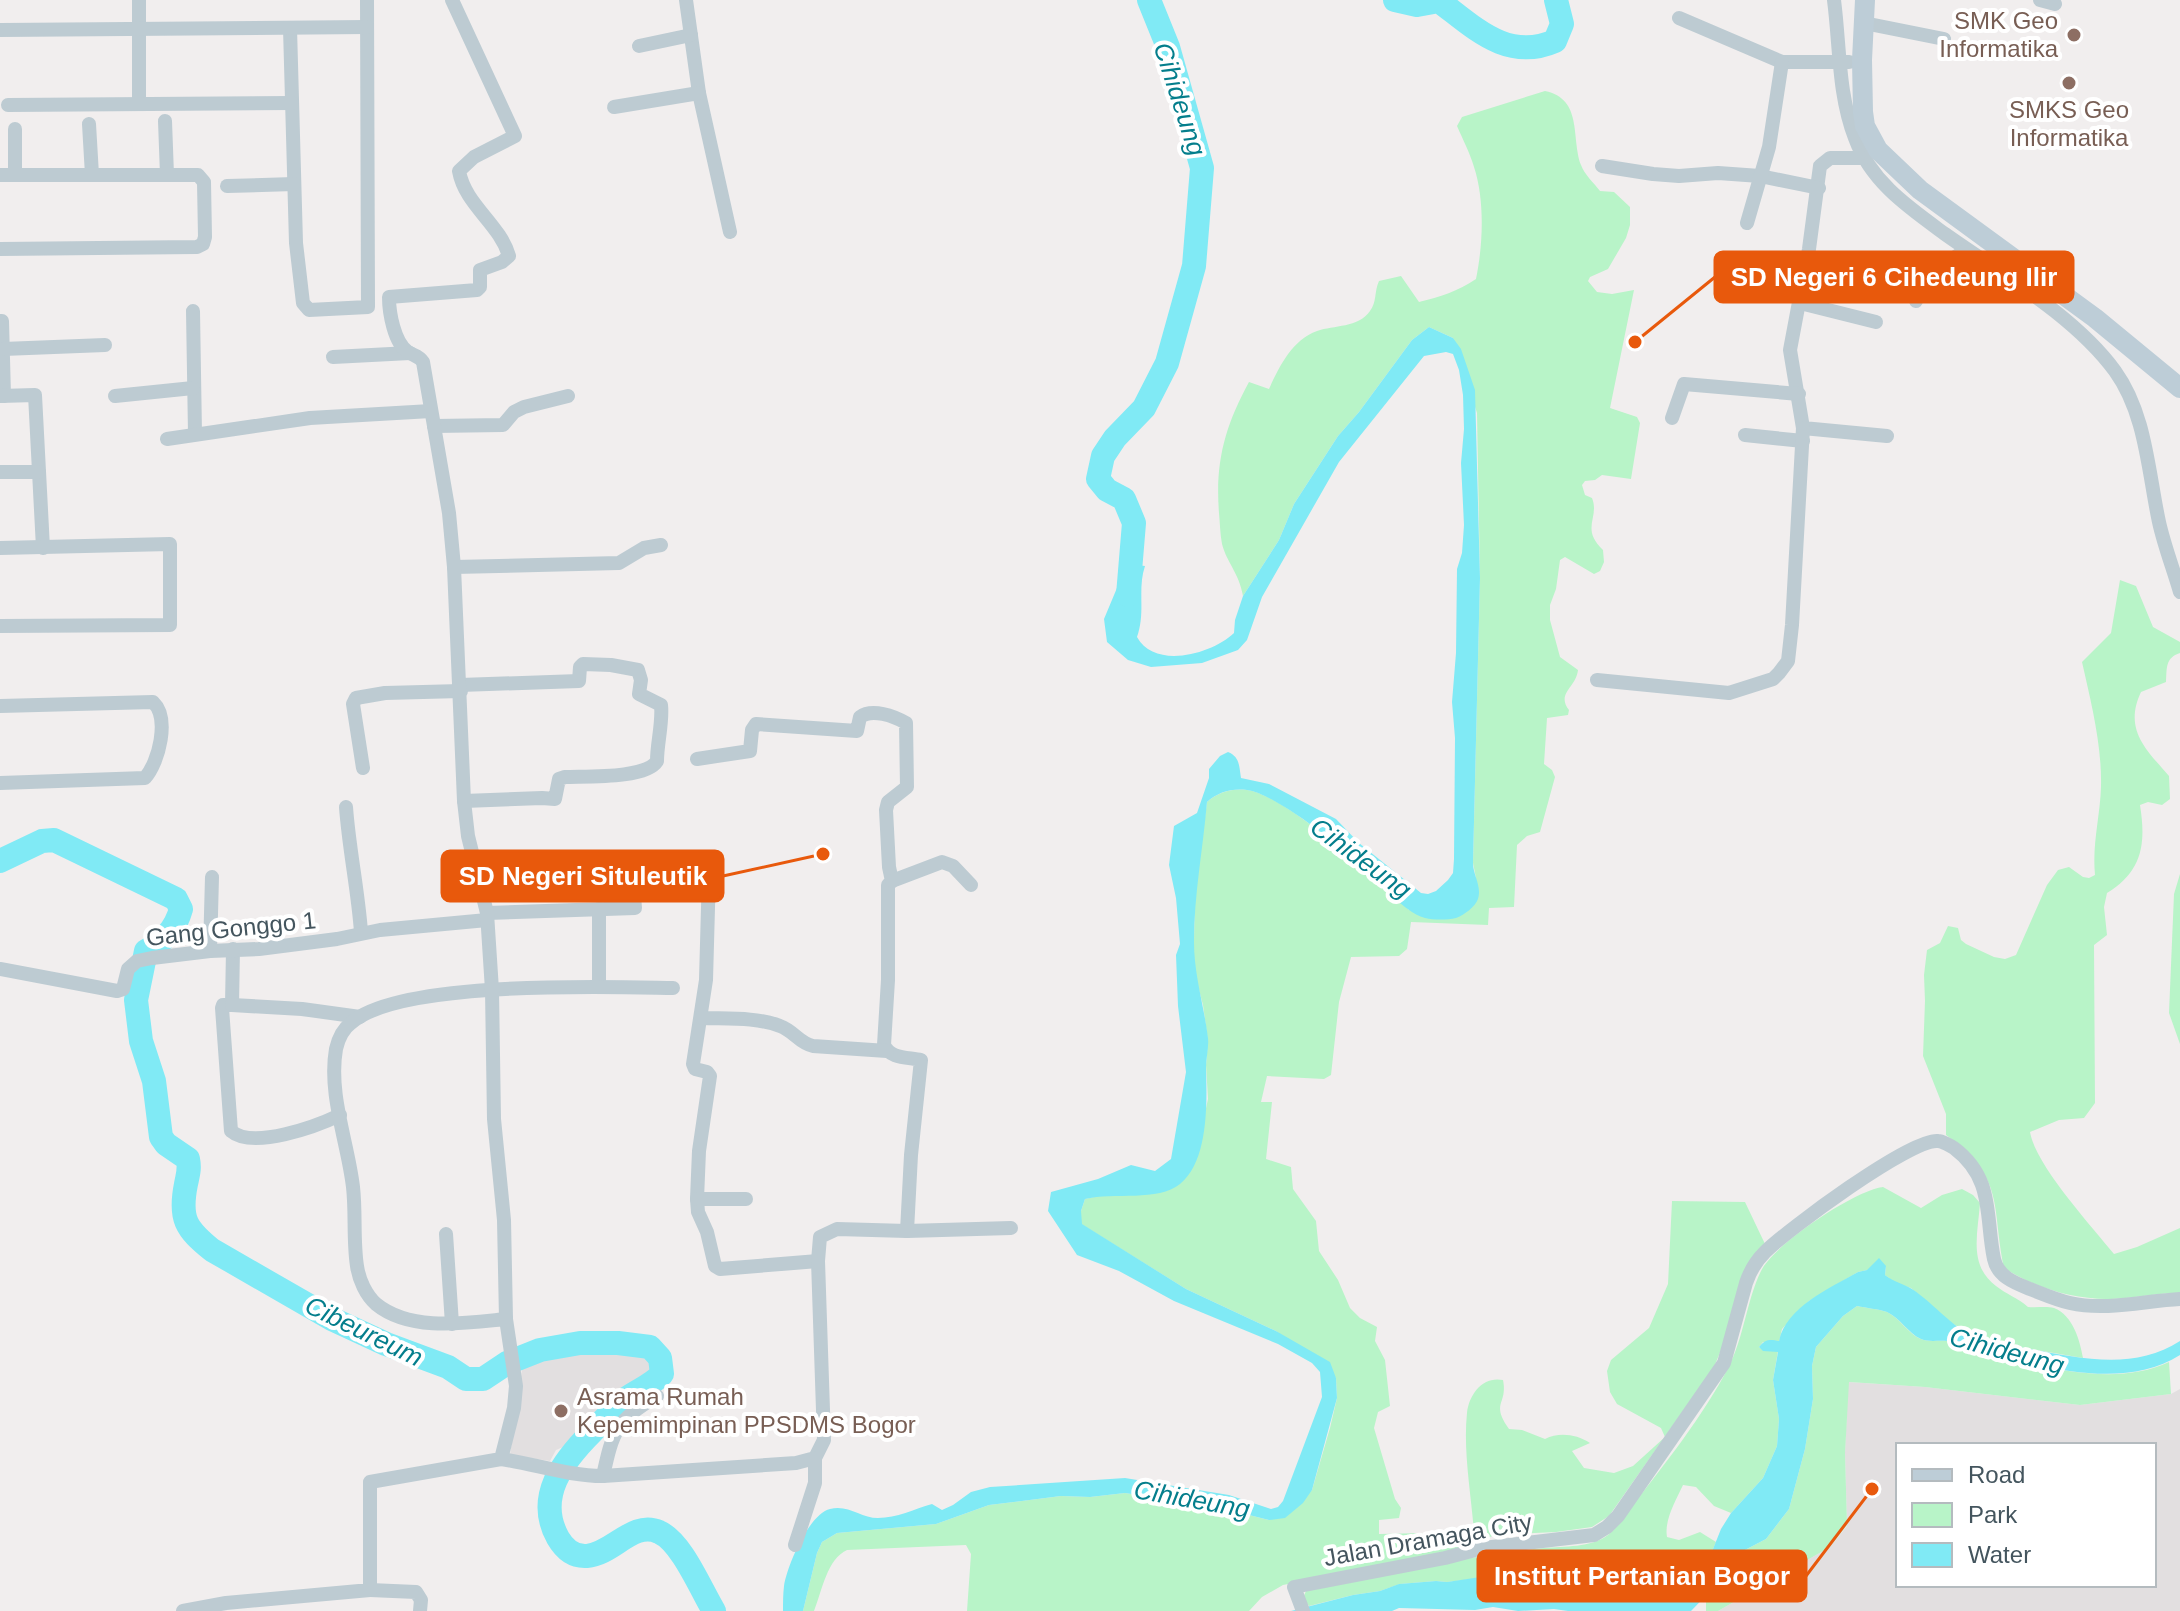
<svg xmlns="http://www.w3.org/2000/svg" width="2180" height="1611" font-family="Arial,sans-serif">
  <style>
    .education { fill: #e2dfe0; fill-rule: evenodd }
    .green { fill: #b8f4c8 }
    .water { fill: #80eaf5 }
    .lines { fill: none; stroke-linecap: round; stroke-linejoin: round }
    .river { stroke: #80eaf5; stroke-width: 24 }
    .minor { stroke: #bdcbd2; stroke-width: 14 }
    .secondary { stroke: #bdcdd7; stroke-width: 20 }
    .education-dot { fill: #8d6e63; stroke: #fff; stroke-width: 3 }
    .labels { text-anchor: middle; stroke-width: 8; stroke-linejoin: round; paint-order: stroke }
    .education-label { font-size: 24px; fill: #785e54; stroke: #fff; text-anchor: end }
    .street-label { font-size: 24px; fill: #44555e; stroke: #fff }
    .water-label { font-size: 26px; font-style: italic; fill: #047e8c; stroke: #fff }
    .leader { fill: none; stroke: #e8590c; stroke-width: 3 }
    .callout-dot { fill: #e8590c; stroke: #fff; stroke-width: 3 }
    .callout { fill: #e8590c; stroke: #e8590c; stroke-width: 3 }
    .callout-label { font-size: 26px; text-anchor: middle; font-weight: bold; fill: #fff }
  </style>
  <rect width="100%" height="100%" fill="#f1eeee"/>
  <g class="education">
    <polygon points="571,1350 645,1351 654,1355 658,1368 617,1400 568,1445 556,1450 550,1461 510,1455 523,1362"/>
    <path d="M1848,1382L1925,1387L2080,1405L2171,1394L2180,1389V1611H1718L1830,1547L1847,1526L1845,1453ZM1898,1445H2154V1585H1898Z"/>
  </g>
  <g class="green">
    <path d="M1545,91C1583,99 1571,137 1581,165C1584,174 1594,183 1600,191L1614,192L1630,207V225L1626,238L1608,269L1590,277L1588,281L1597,292L1612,294L1634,290L1610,408L1637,417L1640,423L1631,479L1602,475L1595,480L1585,481L1582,485L1585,495L1592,498C1600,518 1580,528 1603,550L1604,562L1600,571L1594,574L1565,557L1560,560L1556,589L1550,605V620L1560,657L1578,670C1576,688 1556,693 1569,710L1568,715L1547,718L1544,764L1552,770L1555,777L1540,832L1527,836L1517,845L1514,907L1489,908L1488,925L1411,922L1407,949L1399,956L1351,957L1339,1002L1331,1075L1324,1079L1267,1076L1261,1102H1272L1266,1159L1291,1167L1293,1189L1316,1221L1319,1251L1338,1280L1350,1308L1360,1318L1377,1327L1375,1341L1385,1360L1390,1406L1378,1412L1374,1428L1395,1499L1401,1508L1399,1518L1379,1520V1534L1474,1532C1471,1493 1463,1451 1467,1413C1469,1394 1483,1376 1503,1380C1508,1405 1490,1402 1509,1429L1522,1430L1545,1439C1559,1432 1576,1434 1590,1443L1572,1451L1584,1468L1614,1473L1633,1466L1665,1437L1661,1428L1617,1404L1610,1392L1607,1371L1611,1360L1649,1328L1668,1284L1672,1201L1745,1202L1765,1244L1714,1367L1609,1516L1592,1527L1556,1532L1495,1535L1456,1550L1283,1585L1262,1597L1249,1611H967L971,1554L966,1545L847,1550C827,1559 822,1591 814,1611H803L817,1553L822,1542L837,1533L936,1524L989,1505L1061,1496L1090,1497L1125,1493L1221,1508L1269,1520L1312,1490L1330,1428L1337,1398L1336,1378L1276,1331L1186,1289L1081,1224V1211L1085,1199L1103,1195H1136L1194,1164L1208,1099L1206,1065L1208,1041L1203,1005L1194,971V940L1195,892L1207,802C1218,792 1233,788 1247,790C1286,795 1379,881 1409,910L1476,878L1473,863L1480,578L1477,413L1453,338L1429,327L1412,340L1359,412L1338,436L1294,504L1279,540L1243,596C1239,573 1227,563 1222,544C1220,534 1220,523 1219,513C1215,462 1225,426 1249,382L1269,389C1279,367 1292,340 1317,331C1334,325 1358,328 1370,311C1377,302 1374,292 1379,281L1401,276L1419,302C1440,297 1458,291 1476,279C1483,245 1485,200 1474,167C1470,153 1463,140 1457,126L1462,117Z"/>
    <path d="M2120,580L2136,586L2153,627L2180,642V653C2165,658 2167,668 2166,682L2141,692C2123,730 2147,750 2169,776L2170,799L2162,805L2148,802L2140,805C2146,843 2143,871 2107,893L2104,907L2107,935L2094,945L2095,1103L2084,1118L2059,1120L2030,1132C2036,1166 2091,1225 2114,1254L2137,1247L2180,1228V1293C2157,1293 2134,1298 2111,1299C2075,1300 2035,1288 2004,1268C1991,1205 2006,1179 1946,1135V1114L1923,1056L1925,1001L1924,975L1927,950L1940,943L1948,926L1958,928L1961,940L1966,944L1994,957L2005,959L2016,955L2047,885L2058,870L2069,867L2083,877L2089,878L2095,875C2092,844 2100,817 2101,787C2102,745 2091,702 2082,662L2111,633Z"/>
    <polygon points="2180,874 2180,1044 2169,1013 2174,894"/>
    <path d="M1883,1187L1921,1208L1942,1195L1962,1189L1973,1195L1980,1203C1978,1233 1968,1265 1996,1286C2006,1294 2018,1298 2028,1307C2037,1308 2046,1306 2054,1308C2073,1315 2080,1341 2083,1358L1983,1341L1948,1321L1911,1288L1895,1283L1885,1275L1886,1266L1858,1272L1809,1301L1782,1329L1779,1342H1763L1759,1347L1763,1350L1778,1351L1773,1380L1779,1419L1777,1446L1763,1478L1731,1513L1714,1506L1696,1487L1683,1485C1676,1500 1664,1520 1667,1537L1679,1540L1700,1532L1716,1542L1713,1549L1676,1589L1640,1595L1515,1574L1447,1582L1436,1581L1400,1584L1380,1591L1353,1595L1309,1606L1303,1598L1306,1591C1385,1574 1464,1556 1544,1548C1564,1546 1591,1548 1608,1535C1617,1528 1624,1516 1631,1507C1663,1467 1705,1413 1728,1368C1744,1338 1746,1302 1761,1271C1773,1245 1855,1190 1883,1187Z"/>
    <path d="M1857,1306C1866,1308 1878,1309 1887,1312C1900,1318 1908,1334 1921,1339C1930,1343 1942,1339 1952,1342C2015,1359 2106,1392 2169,1362L2171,1394L2080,1405L1925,1387L1849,1382L1845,1453L1847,1525L1830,1547L1718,1611H1706V1594L1726,1575L1743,1551L1766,1539L1789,1509L1805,1449L1813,1399L1812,1366L1816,1347L1843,1316Z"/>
  </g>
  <g class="water">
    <path d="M1429,327L1453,338L1461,349L1475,390L1480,578L1473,863C1473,875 1482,886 1478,899C1475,907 1464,915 1456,918C1447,920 1434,920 1425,918C1401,911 1383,883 1364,867C1343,848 1274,793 1247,790C1232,788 1218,792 1207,802C1203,849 1194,894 1194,942C1194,975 1204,1005 1208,1038C1209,1048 1206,1058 1206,1068C1207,1101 1209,1161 1180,1184C1158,1202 1114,1192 1085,1199L1081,1211L1082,1224L1186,1289L1276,1331L1330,1362L1336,1378L1337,1398L1312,1490L1303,1503L1285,1518L1269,1520L1221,1508L1125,1493L1090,1497L1061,1496L989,1505L936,1524L837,1533L822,1542L817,1553L803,1611H783C783,1603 783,1594 784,1586C787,1566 809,1514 830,1509C848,1504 861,1518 878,1518C897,1518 914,1509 932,1504L942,1510L953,1505L971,1492L990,1487L1125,1478L1229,1495L1271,1509L1278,1507L1283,1501L1322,1397L1320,1372L1312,1363L1278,1344L1174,1301L1119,1271L1077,1255L1048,1211L1051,1192L1098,1179L1131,1165L1155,1171L1171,1159L1186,1072L1178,1006L1176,955L1180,944L1176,898L1169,865L1174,826L1197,813L1209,778V769L1220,756L1228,752C1240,757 1239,766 1241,778L1269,784L1336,819L1359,843L1421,893L1428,894L1436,891L1448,880L1453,873L1454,859L1455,738L1452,702L1456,653L1457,569L1462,553L1464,525L1461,463L1464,429L1463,395L1459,370L1453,354L1446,352L1424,356L1339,462L1262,597L1247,640L1238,650L1202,663L1151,667L1128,660L1107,642L1104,619L1127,564L1145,566C1137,590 1146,611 1137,637C1155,670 1212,654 1234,633L1235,620L1243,596L1279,540L1294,504L1338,436L1359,412L1412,340Z"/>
    <path d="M1879,1258L1886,1266L1885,1275C1894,1282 1904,1284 1912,1289C1936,1305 1954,1330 1981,1340C1994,1345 2011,1345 2024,1348C2075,1357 2133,1372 2180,1341V1355C2116,1396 2019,1360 1952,1342C1942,1339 1930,1343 1921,1339C1909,1334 1900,1318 1887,1312C1878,1309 1866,1308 1857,1306L1843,1316L1816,1347L1812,1366L1813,1399L1805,1449L1789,1509L1766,1539L1743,1551L1726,1575L1691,1611H1568L1554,1609L1518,1611L1493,1607L1475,1610L1399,1608L1392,1611H1291L1353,1595L1380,1591L1399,1584L1436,1581L1447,1582L1494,1575L1516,1574L1640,1594L1676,1589L1713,1549L1721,1529L1731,1513L1763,1478L1777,1446L1779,1419L1773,1380L1778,1352L1763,1351L1759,1347C1765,1339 1770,1339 1779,1341C1786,1307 1830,1288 1858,1272L1867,1270Z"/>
  </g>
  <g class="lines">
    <g class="river">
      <path d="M1395,0L1417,5L1439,1C1474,27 1507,62 1555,41L1562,24L1556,0"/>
      <polyline points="1128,595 1134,523 1124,499 1107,490 1098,479 1103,456 1115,438 1144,408 1167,363 1194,266 1202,168 1168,47 1149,0"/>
      <path d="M0,861L42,841L54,840L176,899L181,909C176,927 164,942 146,951L136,1000L141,1041L154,1081L161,1137L166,1144L188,1159C190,1169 188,1174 186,1184C179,1219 186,1229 212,1250L332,1319L386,1344L448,1367L466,1379H483L507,1363L540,1350L580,1343H618L650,1347L660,1358L662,1374C652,1385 638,1390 627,1398C614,1408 603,1421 592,1432C563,1461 535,1497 558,1538C565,1550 574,1557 587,1556C613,1554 633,1520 659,1532C682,1542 701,1590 714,1611"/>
    </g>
    <g class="minor">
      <polyline points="139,0 139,104"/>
      <polyline points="686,0 699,93 730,232"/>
      <path d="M1834,0C1840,46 1838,94 1855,138C1871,182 1908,207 1945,234C2000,273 2075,316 2115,371C2146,414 2148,471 2159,522C2164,545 2173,568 2180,592"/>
      <polyline points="2040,0 2055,4"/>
      <polyline points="1679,18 1782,62 1849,62"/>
      <polyline points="1864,23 1944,39"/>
      <polyline points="290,28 296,243 303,303 309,310 368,307 367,0"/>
      <polyline points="0,30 367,27"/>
      <polyline points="639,46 691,35"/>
      <polyline points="8,105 292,103"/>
      <polyline points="614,107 699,93"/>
      <polyline points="165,121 167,175"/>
      <polyline points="89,124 92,175"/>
      <polyline points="15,129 15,175"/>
      <polyline points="1864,158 1830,158 1820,166 1809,249 1790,350 1803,428 1887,436"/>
      <polyline points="1602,166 1653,174 1679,176 1718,173 1760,176 1819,188"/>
      <polyline points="0,175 198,175 204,182 205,237 203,244 197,247 0,249"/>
      <polyline points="227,186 294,184"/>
      <polyline points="1747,223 1769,147 1782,62"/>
      <path d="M1916,301C1919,272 1945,264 1967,250"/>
      <polyline points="1800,303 1876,322"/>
      <polyline points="193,311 195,434"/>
      <polyline points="0,321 2,321 4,396"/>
      <polyline points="3,349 105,345"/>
      <polyline points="333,357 410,353"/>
      <polyline points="0,396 35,395 43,548"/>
      <polyline points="115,396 193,388"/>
      <polyline points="1672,418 1684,384 1799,394"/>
      <polyline points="434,426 503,425 514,412 524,407 568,396"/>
      <polyline points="1745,435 1803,441"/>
      <polyline points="167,439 310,418 431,411"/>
      <polyline points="0,472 39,472"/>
      <polyline points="0,548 170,544 170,625 0,626"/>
      <polyline points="454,567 619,563 644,548 661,545"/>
      <polyline points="1597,680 1729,693 1773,679 1779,673 1788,661 1792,625 1803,428"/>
      <path d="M460,685L579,681L580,667L583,664L611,665L638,670L641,680L639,694L661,705C663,722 657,743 657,761C646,779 585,776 565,777L559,779L555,799L542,798L464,801"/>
      <path d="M0,706L153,702C170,718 159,762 145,778L0,783"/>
      <path d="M697,759L750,751L752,730L756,724L857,731L860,717C872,708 894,716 906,723L907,787L888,802L886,810L889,867L892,881L888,885V980L884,1045C890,1059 908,1057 921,1060L911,1155L907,1231"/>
      <polyline points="363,768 353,704 356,698 385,693 461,691"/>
      <path d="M346,807C349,849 358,890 361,932"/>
      <polyline points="476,863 614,858"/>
      <polyline points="892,881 942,862 953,866 971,885"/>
      <polyline points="487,913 635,908 631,858 706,862 709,871 706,980 693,1064 695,1069 707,1072 710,1076 699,1151 697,1199 698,1212 707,1232 715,1266 720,1269 818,1261"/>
      <path d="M233,949L232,1005H223L222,1008L231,1131C253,1150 317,1126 340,1115"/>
      <polyline points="210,951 212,877"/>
      <polyline points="0,969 117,991 123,989 128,969 137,961 152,958 210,951 259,949 337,939 380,930 487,920"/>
      <polyline points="599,986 599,909"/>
      <polyline points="232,1005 302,1009 360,1017"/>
      <path d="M702,1018C726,1019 757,1017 780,1026C794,1031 799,1043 813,1046L887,1051"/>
      <polyline points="697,1199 746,1199"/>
      <polyline points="446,1234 452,1324"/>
      <path d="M506,1319C466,1323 410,1332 376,1304C366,1295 359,1280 357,1266C353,1241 356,1213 353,1187C348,1143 328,1094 336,1049C338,1040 343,1029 351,1023C400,980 605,987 673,988"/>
      <path d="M501,1459C535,1464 569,1476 603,1476L796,1463L815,1458L824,1440L818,1261L820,1237L837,1229L907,1231L1011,1228"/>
      <path d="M603,1476C613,1430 616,1421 657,1396"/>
      <polyline points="795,1545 815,1483 815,1458"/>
      <polyline points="370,1590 416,1592 421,1600 420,1611"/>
      <path d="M183,1611L226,1603L370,1590V1482L501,1459L514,1408L516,1386L506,1319L504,1220L494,1119L492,990L487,913L468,836L464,801L454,567L449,513L423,362C418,355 414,356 408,352C394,343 389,312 389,297L477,290L480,287V270L502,262L509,256C500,224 465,205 459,171L474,157L515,136L452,0"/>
      <path d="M1303,1611L1294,1587L1445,1558L1483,1548L1594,1535L1607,1527L1618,1516L1724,1363L1746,1283C1750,1271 1756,1261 1765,1252C1787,1230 1911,1138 1938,1141C1942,1141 1951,1146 1954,1148C1995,1179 1985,1217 1994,1259C1998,1277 2015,1283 2030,1289C2043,1294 2057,1300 2070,1303C2106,1311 2144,1301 2180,1299"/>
    </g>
    <polyline class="secondary" points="1865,0 1862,60 1863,112 1865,126 1878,150 1920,190 2095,318 2180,388"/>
  </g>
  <g class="education-dot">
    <circle cx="2074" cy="35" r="8"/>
    <circle cx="2069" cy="83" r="8"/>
    <circle cx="561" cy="1411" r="8"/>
  </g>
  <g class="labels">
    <g class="education-label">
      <text x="2058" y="29">SMK Geo<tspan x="2058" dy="28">Informatika</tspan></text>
      <text x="2069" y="118" text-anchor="middle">SMKS Geo<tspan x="2069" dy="28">Informatika</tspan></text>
      <text x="577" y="1405" text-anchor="start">Asrama Rumah<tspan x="577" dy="28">Kepemimpinan PPSDMS Bogor</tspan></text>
    </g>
    <g class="street-label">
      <text transform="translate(231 929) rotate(-6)" y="8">Gang Gonggo 1</text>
      <text transform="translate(1428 1540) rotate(-10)" y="8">Jalan Dramaga City</text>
    </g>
    <g class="water-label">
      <text transform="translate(1180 99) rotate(72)" y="9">Cihideung</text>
      <text transform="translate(1361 858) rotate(36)" y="9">Cihideung</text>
      <text transform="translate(364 1331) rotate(26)" y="9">Cibeureum</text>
      <text transform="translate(2007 1351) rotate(15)" y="9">Cihideung</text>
      <text transform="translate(1192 1499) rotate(10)" y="9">Cihideung</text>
    </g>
  </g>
  <path class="leader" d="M1635 342L1715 277M823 854L723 876M1872 1489L1806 1576"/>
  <g class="callout-dot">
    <circle cx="1635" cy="342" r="8"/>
    <circle cx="823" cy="854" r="8"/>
    <circle cx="1872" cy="1489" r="8"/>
  </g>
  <g class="callout">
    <rect x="1715" y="252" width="358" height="50" rx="8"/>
    <rect x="442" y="851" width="281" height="50" rx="8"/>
    <rect x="1478" y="1551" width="328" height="50" rx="8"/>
  </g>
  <g class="callout-label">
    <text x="1894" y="286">SD Negeri 6 Cihedeung Ilir</text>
    <text x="583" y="885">SD Negeri Situleutik</text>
    <text x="1642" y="1585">Institut Pertanian Bogor</text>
  </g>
  <rect x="1896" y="1443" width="260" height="144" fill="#ffffff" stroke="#b4bbbf" stroke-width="2"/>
  <rect x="1912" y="1469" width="40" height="12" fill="#bdcdd7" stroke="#b4bbbf" stroke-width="2"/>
  <text x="1968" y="1483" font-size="24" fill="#44555e">Road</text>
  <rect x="1912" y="1503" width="40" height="24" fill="#b8f4c8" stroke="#b4bbbf" stroke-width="2"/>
  <text x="1968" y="1523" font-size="24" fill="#44555e">Park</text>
  <rect x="1912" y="1543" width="40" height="24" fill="#80eaf5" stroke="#b4bbbf" stroke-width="2"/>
  <text x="1968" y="1563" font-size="24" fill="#44555e">Water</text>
</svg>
